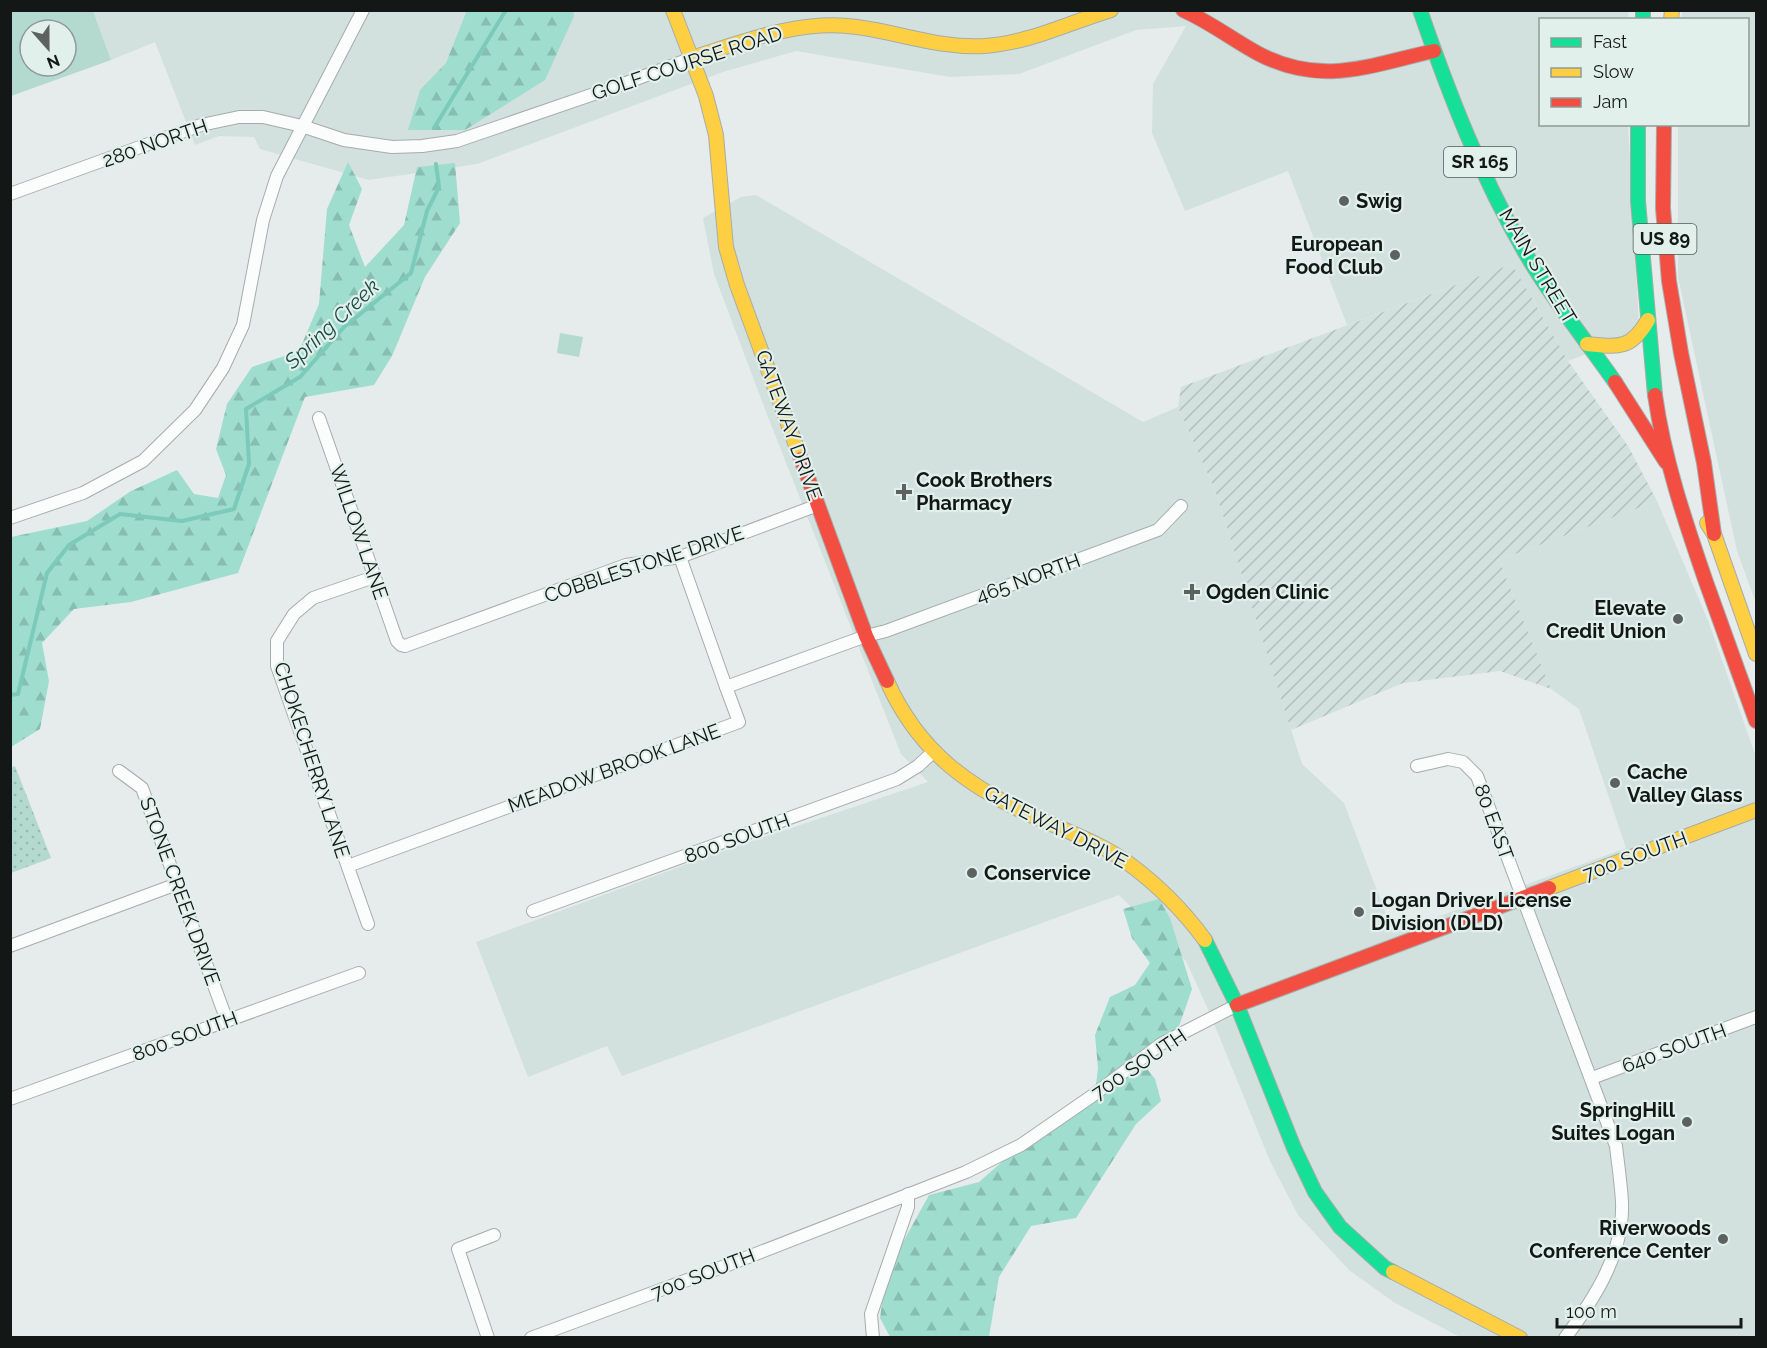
<svg xmlns="http://www.w3.org/2000/svg" width="1767" height="1348" font-family="Raleway,sans-serif">
  <style>
    .built { fill: #d2e1dd }
    .industrial { fill: url(#industrial-furrows) }
    .grass { fill: url(#grass-dots) }
    .forest { fill: url(#forest-firs) }
    .park { fill: #b4d9cf; fill-rule: evenodd }
    .lines { fill: none; stroke-linecap: round; stroke-linejoin: round }
    .stream { stroke: #7ccab9; stroke-width: 4 }
    .street-casing { stroke: #a7acab; stroke-width: 14 }
    .fast-casing { stroke: #a7acab; stroke-width: 16 }
    .slow-casing { stroke: #a7acab; stroke-width: 16 }
    .jam-casing { stroke: #a7acab; stroke-width: 16 }
    .street { stroke: #fbfcfc; stroke-width: 12 }
    .fast { stroke: #16e098; stroke-width: 14 }
    .slow { stroke: #ffcf43; stroke-width: 14 }
    .jam { stroke: #f24e42; stroke-width: 14 }
    .poi-dot { fill: #5d6261; stroke: #e2f0ec; stroke-width: 2 }
    .labels { text-anchor: middle; stroke-width: 4.5; stroke-linejoin: round; paint-order: stroke }
    .shield { fill: #e2f0ec; stroke: #515957; stroke-width: 1.5 }
    .shield-label { font-size: 18px; font-weight: bold; fill: #131817 }
    .street-label { font-size: 20px; fill: #131817; stroke: #e2f0ec }
    .poi-label { font-size: 20px; font-weight: bold; fill: #131817; stroke: #e2f0ec; text-anchor: start }
    .water-label { font-size: 21px; font-style: italic; fill: #1c4c41; stroke: #e2f0ec }
  </style>
  <defs>
    <pattern id="industrial-furrows" width="10" height="10" patternUnits="userSpaceOnUse" patternTransform="scale(1.5)"><rect width="10" height="10" fill="#d2e1dd"/><path d="M-1 1l2-2M0 10L10 0M9 11l2-2" fill="none" stroke="#b3c0bd"/></pattern>
    <pattern id="grass-dots" width="8" height="8" patternUnits="userSpaceOnUse" patternTransform="scale(1.5)"><rect width="8" height="8" fill="#b4d9cf"/><path d="M2 2h.1M6 6h.1" fill="none" stroke="#9abab1" stroke-width="1.8" stroke-linecap="round"/></pattern>
    <pattern id="forest-firs" width="22" height="20" patternUnits="userSpaceOnUse" patternTransform="scale(1.5)"><rect width="22" height="20" fill="#9fddcf"/><path d="M5 1l3.5 6h-7zM16 11l3.5 6h-7z" fill="#88bdb1"/></pattern>
  </defs>
  <rect width="100%" height="100%" fill="#e6eceb"/>
  <g class="built">
    <polygon points="93,11 1629,11 1628,19 1540,20 1540,124 1628,125 1639,325 1626,339 1568,361 1512,264 1347,325 1288,171 1185,211 1152,133 1153,84 1186,26 1136,30 1019,74 950,77 796,51 723,72 477,164 369,180 260,149 254,137 219,136 195,145 155,42 111,60"/>
    <polygon points="1682,11 1756,11 1756,603 1737,551 1678,277 1678,125 1748,124 1748,20 1681,19"/>
    <polygon points="756,195 1143,422 1178,407 1215,490 1302,764 1344,803 1393,933 1626,848 1579,709 1551,689 1499,560 1657,501 1709,623 1756,757 1756,1337 1460,1337 1395,1303 1349,1270 1298,1215 1270,1161 1208,1009 1186,961 1119,895 622,1076 607,1046 528,1077 476,942 717,853 928,782 901,754 768,417 714,274 703,218 741,197"/>
  </g>
  <polygon class="industrial" points="1512,264 1568,361 1628,446 1657,501 1499,560 1551,689 1500,671 1403,683 1291,730 1215,490 1178,407 1181,387"/>
  <polygon class="grass" points="15,766 51,858 11,873 10,768"/>
  <g class="forest">
    <polygon points="467,10 573,10 574,16 545,80 465,130 408,130 420,90 446,63"/>
    <polygon points="348,162 362,189 349,225 365,267 404,225 417,167 455,163 460,223 425,277 392,356 374,385 305,397 238,573 131,602 74,609 42,643 49,681 40,729 11,747 11,537 87,521 131,491 177,470 194,494 218,498 226,475 216,449 227,404 252,367 299,351 319,304 327,209"/>
    <polygon points="1159,899 1170,918 1192,989 1177,1032 1142,1062 1155,1079 1161,1101 1136,1124 1076,1218 1031,1226 999,1277 989,1337 890,1337 880,1318 886,1273 929,1195 979,1182 1040,1129 1094,1103 1098,1068 1095,1035 1110,997 1135,985 1150,963 1132,938 1123,909"/>
  </g>
  <g class="park">
    <path d="M11,10L93,11L111,60L11,96ZM30,30H66V66H30Z"/>
    <polygon points="560,333 583,337 579,357 557,353"/>
  </g>
  <g class="lines">
    <g class="stream">
      <polyline points="434,128 506,10"/>
      <polyline points="10,695 18,694 47,573 69,545 120,514 182,521 234,509 249,464 246,409 300,377 344,327 411,273 427,211 439,187 436,164"/>
    </g>
    <defs>
      <g id="street">
        <polyline points="10,194 201,125 239,117 263,117 302,126 344,140 392,147 422,146 457,141 623,84 692,58"/>
        <polyline points="319,418 397,641 401,645 405,646 626,565 680,557 818,505"/>
        <polyline points="10,518 83,493 143,461 195,410 223,368 243,325 263,220 277,176 363,10"/>
        <polyline points="680,557 726,687"/>
        <path d="M1417,766L1448,759L1463,762L1477,776L1616,1146C1618,1164 1621,1183 1622,1202C1624,1253 1595,1298 1565,1338"/>
        <polyline points="119,771 142,788 227,1021"/>
        <polyline points="348,866 739,722 726,687 866,636 886,631 1158,530 1181,506"/>
        <polyline points="533,911 897,779 918,766 933,752"/>
        <polyline points="368,924 277,666 277,641 294,614 313,598 374,577"/>
        <polyline points="10,946 177,884"/>
        <polyline points="1592,1078 1756,1017"/>
        <polyline points="10,1099 359,973"/>
        <polyline points="488,1338 458,1249 494,1235"/>
        <polyline points="531,1338 725,1266 966,1172 1021,1145 1092,1096 1161,1044 1237,1005"/>
        <polyline points="873,1338 871,1314 908,1207 908,1194"/>
      </g>
      <g id="fast">
        <path d="M1420,10C1449,94 1481,177 1526,254C1552,299 1585,339 1615,382"/>
        <polyline points="1643,10 1643,20"/>
        <polyline points="1638,124 1638,201 1655,395"/>
        <polyline points="1205,940 1237,1005 1294,1148 1315,1192 1340,1227 1385,1268 1393,1272"/>
      </g>
      <g id="slow">
        <polyline points="673,10 706,96 716,135 726,247 737,285 801,459"/>
        <polyline points="1671,20 1672,10"/>
        <path d="M692,58C745,41 800,19 857,27C902,33 936,48 984,46C1029,43 1068,23 1111,10"/>
        <path d="M1587,344C1618,347 1631,350 1648,320"/>
        <polyline points="1707,523 1714,534 1756,654"/>
        <path d="M887,681C919,753 972,790 1042,820C1071,833 1102,844 1128,863C1158,885 1183,910 1205,940"/>
        <polyline points="1549,888 1756,810"/>
        <polyline points="1393,1272 1520,1338"/>
      </g>
      <g id="jam">
        <path d="M1183,10C1210,22 1233,40 1259,54C1323,87 1370,65 1434,51"/>
        <polyline points="1664,124 1663,208 1669,281 1681,353 1704,463 1714,534"/>
        <polyline points="1615,382 1666,462"/>
        <path d="M1655,395C1664,459 1685,521 1706,582C1723,628 1739,675 1756,721"/>
        <polyline points="801,459 866,636 887,681"/>
        <polyline points="1237,1005 1549,888"/>
      </g>
    </defs>
    <use href="#street" class="street-casing"/>
    <use href="#fast" class="fast-casing"/>
    <use href="#slow" class="slow-casing"/>
    <use href="#jam" class="jam-casing"/>
    <use href="#street" class="street"/>
    <use href="#fast" class="fast"/>
    <use href="#slow" class="slow"/>
    <use href="#jam" class="jam"/>
  </g>
  <g class="poi-dot">
    <circle cx="1344" cy="201" r="6"/>
    <circle cx="1395" cy="255" r="6"/>
    <path d="M901 483h6v6h6v6h-6v6h-6v-6h-6v-6h6z"/>
    <path d="M1189 583h6v6h6v6h-6v6h-6v-6h-6v-6h6z"/>
    <circle cx="1678" cy="619" r="6"/>
    <circle cx="1615" cy="783" r="6"/>
    <circle cx="972" cy="873" r="6"/>
    <circle cx="1359" cy="912" r="6"/>
    <circle cx="1687" cy="1122" r="6"/>
    <circle cx="1723" cy="1239" r="6"/>
  </g>
  <g class="labels">
    <g class="shield">
      <rect x="1444" y="147" width="72" height="30" rx="4.5"/>
      <rect x="1633.5" y="224" width="63" height="30" rx="4.5"/>
    </g>
    <g class="shield-label">
      <text x="1480" y="168">SR 165</text>
      <text x="1665" y="245">US 89</text>
    </g>
    <g class="street-label">
      <text transform="translate(687 63) rotate(-18)" y="7">GOLF COURSE ROAD</text>
      <text transform="translate(155 143) rotate(-19)" y="7">280 NORTH</text>
      <text transform="translate(1538 266) rotate(59)" y="7">MAIN STREET</text>
      <text transform="translate(789 425) rotate(70)" y="7">GATEWAY DRIVE</text>
      <text transform="translate(359 532) rotate(71)" y="7">WILLOW LANE</text>
      <text transform="translate(644 564) rotate(-18)" y="7">COBBLESTONE DRIVE</text>
      <text transform="translate(1028 578) rotate(-20)" y="7">465 NORTH</text>
      <text transform="translate(312 760) rotate(72)" y="7">CHOKECHERRY LANE</text>
      <text transform="translate(614 768) rotate(-20)" y="7">MEADOW BROOK LANE</text>
      <text transform="translate(1494 822) rotate(70)" y="7">80 EAST</text>
      <text transform="translate(1056 827) rotate(27)" y="7">GATEWAY DRIVE</text>
      <text transform="translate(737 838) rotate(-20)" y="7">800 SOUTH</text>
      <text transform="translate(1635 856) rotate(-20)" y="7">700 SOUTH</text>
      <text transform="translate(180 891) rotate(70)" y="7">STONE CREEK DRIVE</text>
      <text transform="translate(185 1036) rotate(-20)" y="7">800 SOUTH</text>
      <text transform="translate(1674 1048) rotate(-20)" y="7">640 SOUTH</text>
      <text transform="translate(1139 1064) rotate(-34)" y="7">700 SOUTH</text>
      <text transform="translate(703 1274) rotate(-21)" y="7">700 SOUTH</text>
    </g>
    <g class="poi-label">
      <text x="1356" y="208">Swig</text>
      <text x="1383" y="251" text-anchor="end">European<tspan x="1383" dy="23">Food Club</tspan></text>
      <text x="916" y="487">Cook Brothers<tspan x="916" dy="23">Pharmacy</tspan></text>
      <text x="1206" y="599">Ogden Clinic</text>
      <text x="1666" y="615" text-anchor="end">Elevate<tspan x="1666" dy="23">Credit Union</tspan></text>
      <text x="1627" y="779">Cache<tspan x="1627" dy="23">Valley Glass</tspan></text>
      <text x="984" y="880">Conservice</text>
      <text x="1371" y="907">Logan Driver License<tspan x="1371" dy="23">Division (DLD)</tspan></text>
      <text x="1675" y="1117" text-anchor="end">SpringHill<tspan x="1675" dy="23">Suites Logan</tspan></text>
      <text x="1711" y="1235" text-anchor="end">Riverwoods<tspan x="1711" dy="23">Conference Center</tspan></text>
    </g>
    <g class="water-label">
      <text transform="translate(332 324) rotate(-43)" y="7">Spring Creek</text>
    </g>
  </g>
  <rect width="1767" height="1348" fill="none" stroke="#131817" stroke-width="24"/>
  <rect x="1539" y="18" width="210" height="108" fill="#e2f0ec" stroke="#8f9a97" stroke-width="1.5"/>
  <rect x="1551" y="38" width="30" height="9" fill="#16e098" stroke="#8f9a97" stroke-width="1.5"/>
  <text x="1593" y="48" font-size="18" fill="#131817">Fast</text>
  <rect x="1551" y="68" width="30" height="9" fill="#ffcf43" stroke="#8f9a97" stroke-width="1.5"/>
  <text x="1593" y="78" font-size="18" fill="#131817">Slow</text>
  <rect x="1551" y="98" width="30" height="9" fill="#f24e42" stroke="#8f9a97" stroke-width="1.5"/>
  <text x="1593" y="108" font-size="18" fill="#131817">Jam</text>
  <g transform="translate(48 48) rotate(159)"><circle r="28" fill="#e2f0ec" stroke="#8f9a97" stroke-width="1.5"/>
  <path d="M0-4.5L10 22L0 15L-10 22Z" fill="#5d6261"/>
  <text y="-9" font-size="16" font-weight="bold" text-anchor="middle" fill="#131817">N</text>
  </g>
  <path d="M1557 1318v9h184v-9" fill="none" stroke="#131817" stroke-width="3"/>
  <text x="1566" y="1318" font-size="18" fill="#131817" stroke="#e2f0ec" stroke-width="4.5" paint-order="stroke">100 m</text>
</svg>
